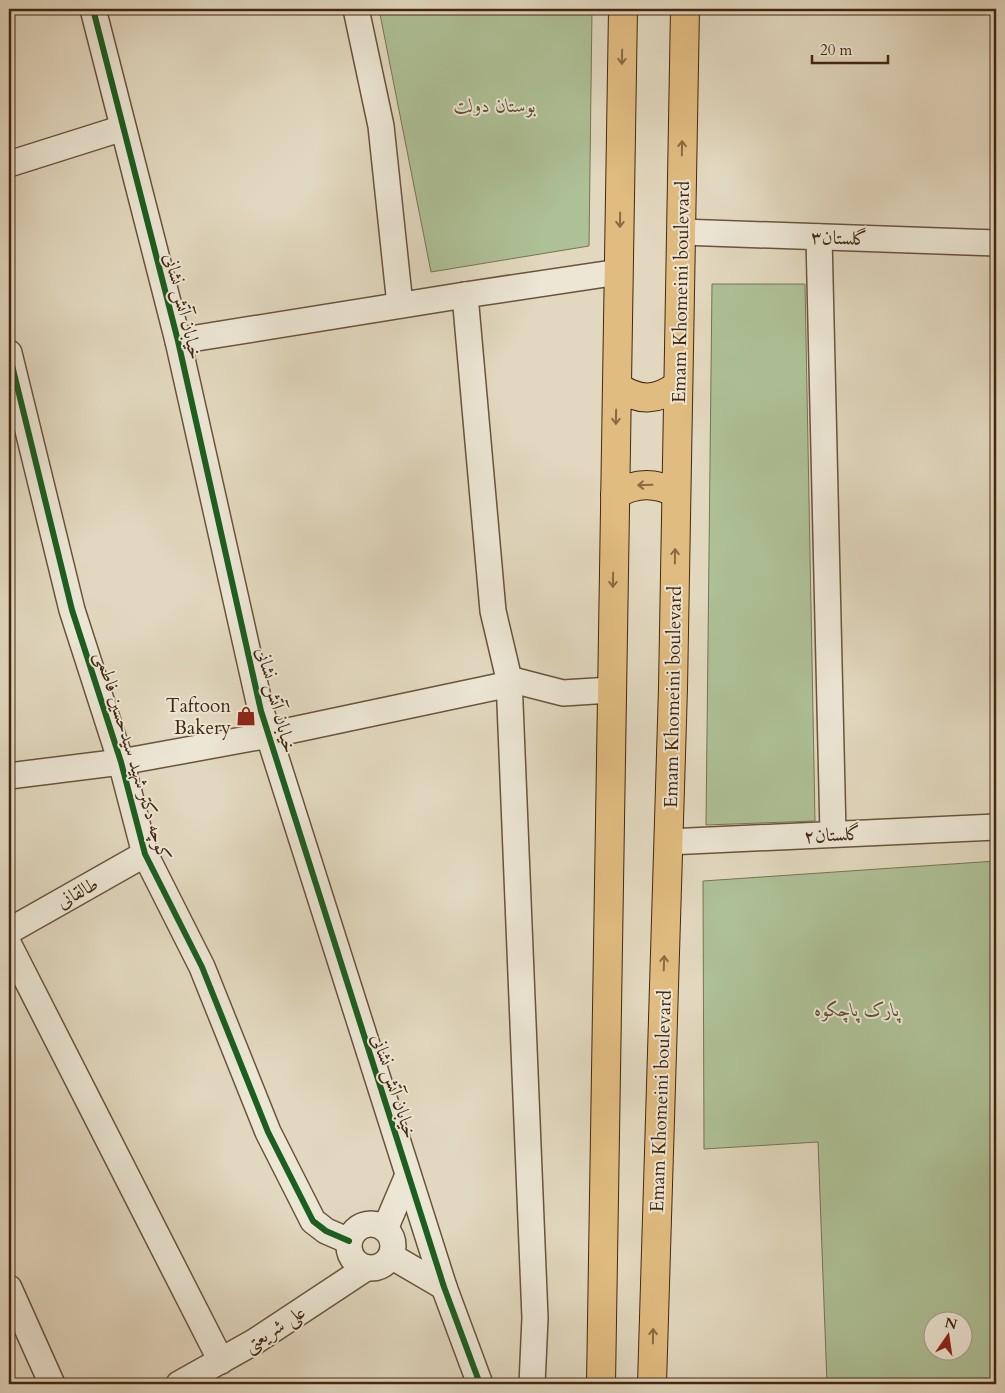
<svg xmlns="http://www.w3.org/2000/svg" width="1005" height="1393" font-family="Cardo,Amiri,serif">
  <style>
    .green { fill: #aec096; stroke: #787452; fill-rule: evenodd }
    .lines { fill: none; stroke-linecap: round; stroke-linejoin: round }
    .minor-casing { stroke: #6b533b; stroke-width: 28 }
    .major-casing { stroke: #43270f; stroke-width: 30 }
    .minor { stroke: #ece6d5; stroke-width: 25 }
    .major { stroke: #e1bc80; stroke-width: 28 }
    .cycleway-casing { stroke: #ece6d5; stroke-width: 9 }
    .cycleway { stroke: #1b5e20; stroke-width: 6 }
    .oneway { stroke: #8a6a42 }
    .labels { text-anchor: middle; stroke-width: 4; stroke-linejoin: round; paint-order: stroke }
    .park-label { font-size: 19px; font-style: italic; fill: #5e4d31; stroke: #ece6d5 }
    .street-label { font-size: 19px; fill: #43270f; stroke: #ece6d5 }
    .poi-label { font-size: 19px; fill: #43270f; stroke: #ece6d5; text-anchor: end }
  </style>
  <rect width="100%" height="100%" fill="#e2d8bf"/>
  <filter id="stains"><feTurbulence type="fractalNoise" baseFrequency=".004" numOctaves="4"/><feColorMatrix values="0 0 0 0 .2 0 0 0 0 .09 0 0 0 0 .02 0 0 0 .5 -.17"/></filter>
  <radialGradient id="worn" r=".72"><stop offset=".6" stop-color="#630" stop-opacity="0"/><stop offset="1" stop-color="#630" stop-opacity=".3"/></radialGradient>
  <g class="green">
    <polygon points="379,9 592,9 589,246 431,272"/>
    <polygon points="712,284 805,284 815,821 706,825"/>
    <path d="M996,861V1384H827L818,1142L704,1149L703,881ZM932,1320H962V1350H932Z"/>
  </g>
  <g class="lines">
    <defs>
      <g id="minor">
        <polyline points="93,9 178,341 261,711 444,1287 480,1384"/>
        <polyline points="356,9 381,126 400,305"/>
        <polyline points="9,164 123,128"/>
        <polyline points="681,232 996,243"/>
        <polyline points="819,237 833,834"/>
        <polyline points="465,295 493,611 509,679 563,693 611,690"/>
        <polyline points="178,341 465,295 619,272"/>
        <polyline points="9,353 72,610 121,762 145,854 202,967 268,1132 313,1221 326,1231 349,1241"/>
        <polyline points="509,679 535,1318 532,1384"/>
        <polyline points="9,776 121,762 269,735 510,684"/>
        <polyline points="668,842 996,827"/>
        <polyline points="9,931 145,854"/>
        <polyline points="9,945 221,1361"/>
        <circle cx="371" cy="1246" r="22"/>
        <polyline points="385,1229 408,1175"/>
        <polyline points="391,1256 444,1287"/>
        <polyline points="9,1288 52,1384"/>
        <polyline points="179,1384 254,1342 366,1268"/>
      </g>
      <g id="major">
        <path d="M617,386C639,402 657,401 678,385"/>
        <path d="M615,495C635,482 655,482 676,493"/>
        <polyline points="601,1384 623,9"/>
        <polyline points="652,1384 673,688 685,9"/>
      </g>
    </defs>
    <use href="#minor" class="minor-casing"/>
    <use href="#major" class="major-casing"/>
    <use href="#minor" class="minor"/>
    <use href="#major" class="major"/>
    <defs>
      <g id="cycleway">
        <polyline points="93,9 178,341 261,711 444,1287 480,1384"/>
        <polyline points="9,353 72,610 121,762 145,854 202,967 268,1132 313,1221 326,1231 349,1241"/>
      </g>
    </defs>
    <use href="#cycleway" class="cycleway-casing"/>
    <use href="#cycleway" class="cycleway"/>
  </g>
  <defs><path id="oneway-shaft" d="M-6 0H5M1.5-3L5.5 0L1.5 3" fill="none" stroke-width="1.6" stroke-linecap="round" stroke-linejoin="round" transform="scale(1.25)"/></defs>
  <g class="oneway">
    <use href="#oneway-shaft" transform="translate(622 57) rotate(91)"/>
    <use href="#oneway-shaft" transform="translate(682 148) rotate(-89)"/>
    <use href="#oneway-shaft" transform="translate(620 220) rotate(91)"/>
    <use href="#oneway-shaft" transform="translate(616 417) rotate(91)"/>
    <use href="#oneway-shaft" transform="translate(645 485) rotate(178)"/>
    <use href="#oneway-shaft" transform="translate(675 556) rotate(-89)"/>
    <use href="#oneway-shaft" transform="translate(613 580) rotate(91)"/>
    <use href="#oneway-shaft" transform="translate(664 963) rotate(-88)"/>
    <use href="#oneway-shaft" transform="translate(653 1336) rotate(-89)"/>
  </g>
  <defs>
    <symbol id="shop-bare" viewBox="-9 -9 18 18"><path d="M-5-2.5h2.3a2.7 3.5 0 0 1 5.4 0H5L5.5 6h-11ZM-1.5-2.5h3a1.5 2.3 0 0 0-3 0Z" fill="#8f2418" stroke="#ece6d5" stroke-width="2.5" paint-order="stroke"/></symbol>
  </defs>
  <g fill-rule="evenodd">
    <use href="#shop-bare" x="232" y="702" width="28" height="28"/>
  </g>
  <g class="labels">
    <g class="park-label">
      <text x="495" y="112">بوستان دولت</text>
      <text x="857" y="1016">پارک پاچکوه</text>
    </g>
    <g class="street-label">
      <text transform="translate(839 237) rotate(2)" y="7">گلستان۳</text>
      <text transform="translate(680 292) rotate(-89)" y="7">Emam Khomeini boulevard</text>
      <text transform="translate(184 306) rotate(76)" y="7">خیابان آتش نشانی</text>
      <text transform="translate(672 697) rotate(-89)" y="7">Emam Khomeini boulevard</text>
      <text transform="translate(277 700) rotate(75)" y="7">خیابان آتش نشانی</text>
      <text transform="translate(134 756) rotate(73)" y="7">کوچه دکتر شهید سیدحسین فاطمی</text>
      <text transform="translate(832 834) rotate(-3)" y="7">گلستان۲</text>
      <text transform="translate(77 892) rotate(-29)" y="7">طالقانی</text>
      <text transform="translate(395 1086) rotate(72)" y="7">خیابان آتش نشانی</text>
      <text transform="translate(660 1101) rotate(-88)" y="7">Emam Khomeini boulevard</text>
      <text transform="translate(274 1328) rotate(-33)" y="7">علی شریعتی</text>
    </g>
    <g class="poi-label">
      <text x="231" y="712">Taftoon<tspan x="231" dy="22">Bakery</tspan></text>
    </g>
  </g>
  <rect width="1005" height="1393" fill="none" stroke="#e2d8bf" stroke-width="30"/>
  <rect x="10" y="10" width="985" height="1373" fill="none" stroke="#43270f" stroke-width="2.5"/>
  <rect x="15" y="15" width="975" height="1363" fill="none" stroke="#43270f"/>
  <g transform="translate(948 1336) rotate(13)"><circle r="24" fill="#ece6d5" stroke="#a89a86"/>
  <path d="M0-4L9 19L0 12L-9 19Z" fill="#8f2418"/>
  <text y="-8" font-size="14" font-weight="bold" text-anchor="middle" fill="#43270f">N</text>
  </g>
  <path d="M812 55v8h76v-8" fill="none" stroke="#43270f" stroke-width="2.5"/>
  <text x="820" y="55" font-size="15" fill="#43270f" stroke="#ece6d5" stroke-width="4" paint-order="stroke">20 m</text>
  <rect width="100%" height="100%" filter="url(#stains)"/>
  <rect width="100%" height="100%" fill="url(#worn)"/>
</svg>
